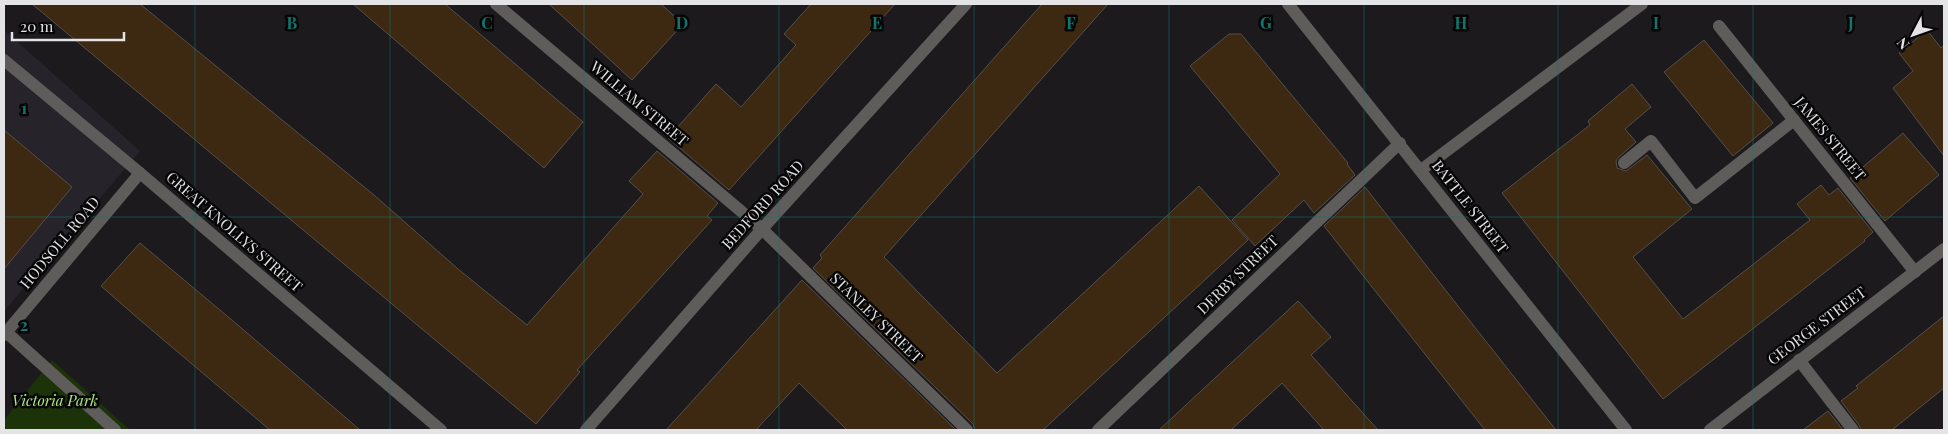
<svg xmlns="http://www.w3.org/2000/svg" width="1948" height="434" font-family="'Playfair Display',serif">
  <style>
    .built { fill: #27232b }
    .green { fill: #1c3209 }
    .building { fill: #3d2911; stroke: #53504c }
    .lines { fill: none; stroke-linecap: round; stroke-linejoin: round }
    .minor { stroke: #5f5d5c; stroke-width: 12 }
    .grid { fill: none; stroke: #0f766e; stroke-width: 1; stroke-opacity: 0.55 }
    .labels { text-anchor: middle; stroke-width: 5; stroke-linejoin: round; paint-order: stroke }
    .street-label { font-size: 15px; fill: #e4e3e5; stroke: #060607 }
    .park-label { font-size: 15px; font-style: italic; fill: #ade981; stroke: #060607 }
    .grid-label { font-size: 16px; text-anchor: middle; font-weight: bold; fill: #0f766e; stroke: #060607; stroke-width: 5; stroke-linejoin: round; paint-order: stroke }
  </style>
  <rect width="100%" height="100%" fill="#1c1a1d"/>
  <polygon class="built" points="4,30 140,151 4,311"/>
  <polygon class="green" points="52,360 130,430 4,430 4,420"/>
  <g class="building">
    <polygon points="32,4 140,4 374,195 458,269 527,325 643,194 629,181 657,151 718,203 707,216 712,220 577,370 580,372 536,424"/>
    <polygon points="353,4 445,4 583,122 544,168"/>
    <polygon points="549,4 661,4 683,24 632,80"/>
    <polygon points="811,4 895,4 729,190 668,138 716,84 741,107 796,45 784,34"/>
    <polygon points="1042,4 1108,4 884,257 997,373 1199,186 1248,240 1043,430 975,430 973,424 813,268 822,258 820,255"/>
    <polygon points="1927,30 1941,48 1944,45 1944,156 1893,88 1913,71 1899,53"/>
    <polygon points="1229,34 1241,34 1348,163 1347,164 1355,175 1314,213 1304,200 1255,246 1232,220 1280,174 1190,66"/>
    <polygon points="1704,40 1773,123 1733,156 1664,72"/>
    <polygon points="1632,84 1651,107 1625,129 1636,142 1619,157 1616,161 1617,168 1626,171 1647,155 1692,209 1633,257 1683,319 1810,220 1797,204 1821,185 1829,195 1838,188 1873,232 1864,240 1865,241 1663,399 1502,193 1590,125 1588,121"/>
    <polygon points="4,130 72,187 4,269"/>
    <polygon points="1903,133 1939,175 1885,221 1850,178"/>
    <polygon points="1365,187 1443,287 1556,430 1485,430 1432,363 1324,226"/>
    <polygon points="140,243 239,326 360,430 270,430 140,320 101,286"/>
    <polygon points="802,280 956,430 847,430 799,383 756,430 666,430"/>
    <polygon points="1298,301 1331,337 1311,355 1378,430 1324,430 1282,383 1231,430 1159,430"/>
    <polygon points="1944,316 1944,388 1892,430 1861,430 1859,425 1841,401 1858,388 1856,386"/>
    <polygon points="1828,411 1843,430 1803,430"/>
  </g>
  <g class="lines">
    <g class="minor">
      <polyline points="496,4 762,229 967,430"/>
      <polyline points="1288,4 1626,430"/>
      <polyline points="1719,26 1915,272"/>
      <polyline points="4,60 140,173 441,430"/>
      <polyline points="1624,163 1651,141 1695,198 1794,120"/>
      <polyline points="1421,170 1642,4"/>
      <polyline points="6,332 115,430"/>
      <polyline points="4,335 140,173"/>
      <polyline points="1799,360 1853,430"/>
      <polyline points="586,430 762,229 966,4"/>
      <polyline points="1098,430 1400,143"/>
      <polyline points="1710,430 1944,249"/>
    </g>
  </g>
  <path class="grid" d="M195,4V430M390,4V430M584,4V430M779,4V430M974,4V430M1169,4V430M1364,4V430M1558,4V430M1753,4V430M4,217H1944"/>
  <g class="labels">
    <g class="street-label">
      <text transform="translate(639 104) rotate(40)" y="5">WILLIAM STREET</text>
      <text transform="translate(1830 139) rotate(51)" y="5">JAMES STREET</text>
      <text transform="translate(763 205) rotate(-48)" y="5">BEDFORD ROAD</text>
      <text transform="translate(1470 207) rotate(52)" y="5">BATTLE STREET</text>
      <text transform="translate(234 232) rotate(41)" y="5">GREAT KNOLLYS STREET</text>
      <text transform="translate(60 243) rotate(-50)" y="5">HODSOLL ROAD</text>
      <text transform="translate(1238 275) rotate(-44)" y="5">DERBY STREET</text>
      <text transform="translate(876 318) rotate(44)" y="5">STANLEY STREET</text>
      <text transform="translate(1817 326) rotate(-37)" y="5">GEORGE STREET</text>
    </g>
    <g class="park-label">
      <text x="55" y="406">Victoria Park</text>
    </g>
  </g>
  <g class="grid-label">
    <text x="292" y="29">B</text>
    <text x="487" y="29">C</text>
    <text x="682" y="29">D</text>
    <text x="877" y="29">E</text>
    <text x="1071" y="29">F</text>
    <text x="1266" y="29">G</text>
    <text x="1461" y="29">H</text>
    <text x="1656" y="29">I</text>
    <text x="1851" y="29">J</text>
    <text x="24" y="114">1</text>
    <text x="24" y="331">2</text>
  </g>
  <rect width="1948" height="434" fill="none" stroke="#e4e3e5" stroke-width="10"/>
  <g transform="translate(1913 35) rotate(229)" stroke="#060607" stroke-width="4" paint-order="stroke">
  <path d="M0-4L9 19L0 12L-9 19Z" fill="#e4e3e5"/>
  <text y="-8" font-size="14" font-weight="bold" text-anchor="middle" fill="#e4e3e5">N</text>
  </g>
  <path d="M12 32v8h112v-8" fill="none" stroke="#e4e3e5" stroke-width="2.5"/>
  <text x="20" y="32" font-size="15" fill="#e4e3e5" stroke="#060607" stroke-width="4" paint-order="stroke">20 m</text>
</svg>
